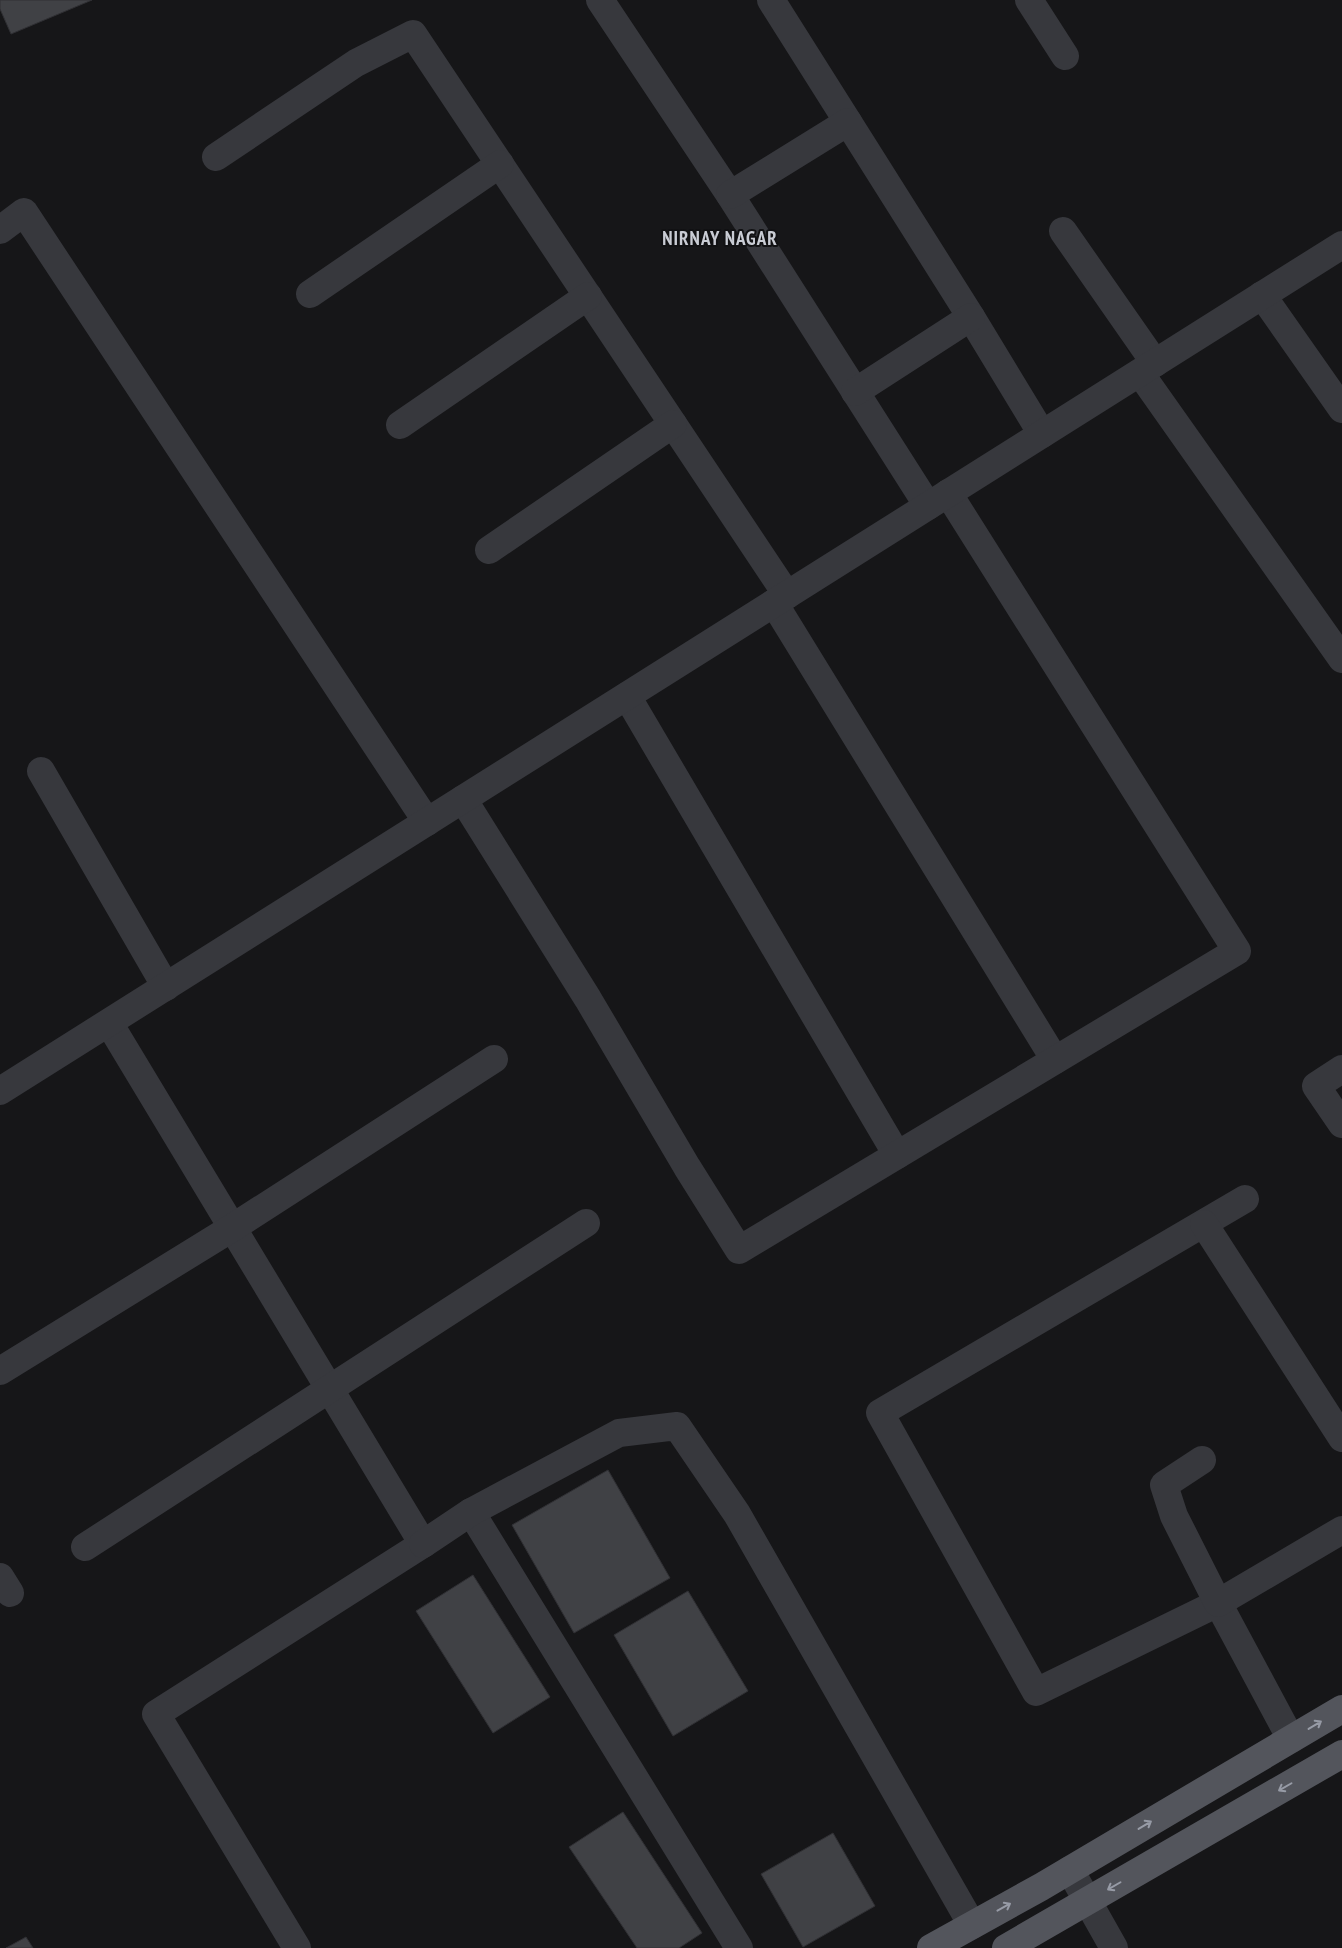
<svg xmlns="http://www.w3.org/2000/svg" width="1342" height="1948" font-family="'PT Sans Narrow',sans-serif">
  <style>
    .building { fill: #404145; stroke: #303034 }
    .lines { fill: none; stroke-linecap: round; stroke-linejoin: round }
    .minor { stroke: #37383d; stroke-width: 28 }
    .major { stroke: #53555c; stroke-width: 28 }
    .oneway { stroke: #979ba6 }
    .labels { text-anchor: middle; stroke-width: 4; stroke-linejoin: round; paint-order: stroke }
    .district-label { font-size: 19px; font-weight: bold; letter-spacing: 1px; fill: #c9ccd4; stroke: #111113 }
  </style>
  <rect width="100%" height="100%" fill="#161618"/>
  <g class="building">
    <polygon points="0,0 92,0 11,34 0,9"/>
    <polygon points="608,1470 670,1578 574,1633 512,1525"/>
    <polygon points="473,1575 550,1697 493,1733 416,1611"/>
    <polygon points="688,1591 748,1691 673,1736 614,1635"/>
    <polygon points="623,1812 702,1933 679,1948 637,1948 569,1847"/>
    <polygon points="833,1833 875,1906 803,1947 761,1874"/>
    <polygon points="26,1937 33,1948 6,1948"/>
  </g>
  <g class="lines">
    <g class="minor">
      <polyline points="600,0 730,195 928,506"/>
      <polyline points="771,0 848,122"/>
      <polyline points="1029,0 1065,56"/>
      <polyline points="216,157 356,63 413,34 787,595"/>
      <polyline points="730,195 848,122 971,317 1042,434"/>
      <polyline points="0,230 24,212 427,822"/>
      <polyline points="1063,231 1155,363"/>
      <polyline points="310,294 500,164"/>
      <polyline points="1262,295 1342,409"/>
      <polyline points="1140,373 1342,659"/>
      <polyline points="855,392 971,317"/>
      <polyline points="400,425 588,296"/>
      <polyline points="489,550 673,424"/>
      <polyline points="774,603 1055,1060"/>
      <polyline points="627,696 897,1155"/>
      <polyline points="41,771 166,987"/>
      <polyline points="463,799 588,999 687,1167 739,1250 1237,951 948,493"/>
      <polyline points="109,1023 423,1544 156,1714 297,1948"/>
      <polyline points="1342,1069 1316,1086 1342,1124"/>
      <polyline points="0,1091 1342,245"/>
      <polyline points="1245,1199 880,1413 1036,1692 1218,1603 1291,1739"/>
      <polyline points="1204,1224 1342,1438"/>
      <polyline points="0,1371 232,1228 494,1059"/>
      <polyline points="1202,1460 1164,1485 1174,1516 1218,1603 1342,1530"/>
      <polyline points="471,1512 739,1948"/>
      <polyline points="423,1544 471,1512 619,1433 677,1426 737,1514 972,1925"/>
      <polyline points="85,1547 586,1223"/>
      <polyline points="0,1577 10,1593"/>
      <polyline points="1070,1870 1114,1948"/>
    </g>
    <g class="major">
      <polyline points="931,1948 1041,1887 1342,1709"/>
      <polyline points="1006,1948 1342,1754"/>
    </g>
  </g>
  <defs><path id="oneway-shaft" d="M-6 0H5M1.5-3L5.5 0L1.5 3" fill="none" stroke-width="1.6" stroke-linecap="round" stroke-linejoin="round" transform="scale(1.25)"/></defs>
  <g class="oneway">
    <use href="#oneway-shaft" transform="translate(1315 1725) rotate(-31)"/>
    <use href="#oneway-shaft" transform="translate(1285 1787) rotate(150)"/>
    <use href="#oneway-shaft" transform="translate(1145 1825) rotate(-31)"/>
    <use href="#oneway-shaft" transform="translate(1114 1886) rotate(150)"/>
    <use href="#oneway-shaft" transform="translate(1004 1907) rotate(-29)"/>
  </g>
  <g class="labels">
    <g class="district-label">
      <text x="720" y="245">NIRNAY NAGAR</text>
    </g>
  </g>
</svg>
